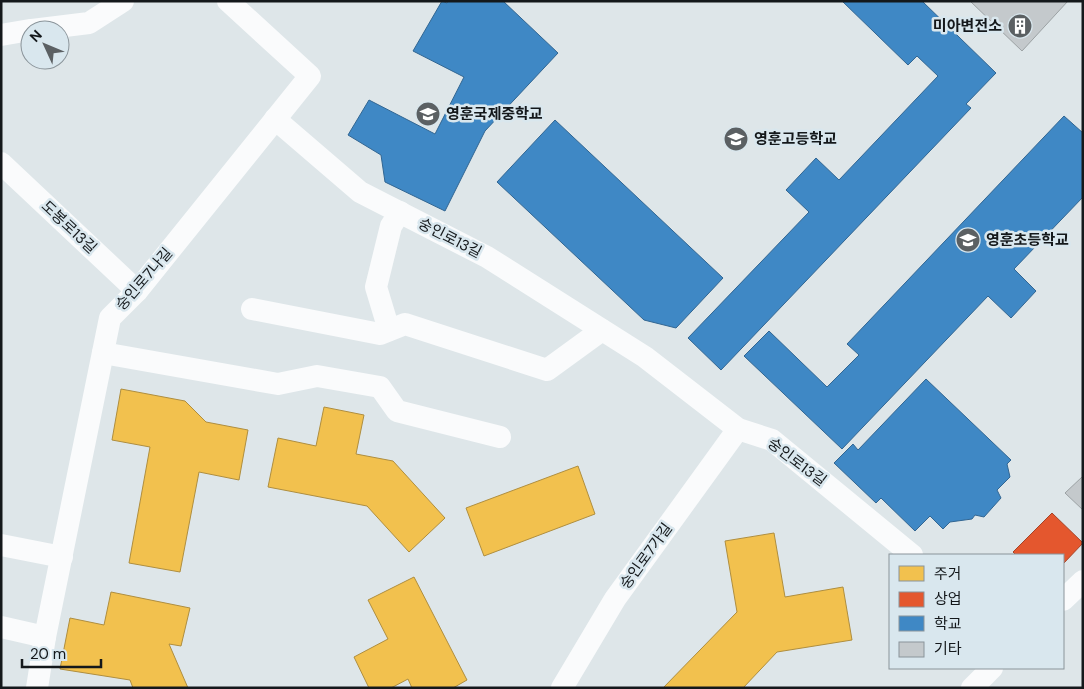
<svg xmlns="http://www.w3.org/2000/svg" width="1084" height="689" font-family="'DM Sans','Noto Sans KR',sans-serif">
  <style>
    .homes { fill: #f2c14e; stroke: #af8e3f }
    .shops { fill: #e4572e; stroke: #a64428 }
    .schools { fill: #3f88c5; stroke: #326692 }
    .building { fill: #c4c9cc; stroke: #9ca2a4 }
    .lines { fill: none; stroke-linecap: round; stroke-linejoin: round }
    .street { stroke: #fafbfc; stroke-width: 22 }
    .labels { text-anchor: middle; stroke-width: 5; stroke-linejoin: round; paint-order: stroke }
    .poi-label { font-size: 15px; font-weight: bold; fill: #14181b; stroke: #d9e7ee; text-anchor: start }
    .street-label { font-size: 15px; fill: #14181b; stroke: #d9e7ee }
  </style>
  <rect width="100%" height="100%" fill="#dee6e9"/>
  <g class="homes">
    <polygon points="121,389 185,401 206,422 248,430 239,480 199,472 180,572 129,563 150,447 112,440"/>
    <polygon points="324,407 364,415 356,454 393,461 445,518 409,552 367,506 268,487 278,438 316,446"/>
    <polygon points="578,466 595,514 484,556 466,508"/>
    <polygon points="774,533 785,597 843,587 852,640 777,652 743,688 663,688 737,612 725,541"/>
    <polygon points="414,577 467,680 453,688 412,688 408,679 391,688 369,688 354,657 388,639 368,600"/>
    <polygon points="111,592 190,608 181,646 169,644 188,688 133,688 130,680 60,669 70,618 104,625"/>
  </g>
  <polygon class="shops" points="1052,513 1083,543 1063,564 1063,555 1016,555 1013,552"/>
  <g class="schools">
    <polygon points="442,1 447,3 448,1 503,1 558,53 485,131 445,211 385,182 381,155 348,135 369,100 435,134 464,77 413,51"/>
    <polygon points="842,1 922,1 996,73 966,104 971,108 721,370 688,338 809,212 786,190 816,158 839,180 938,76 917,56 908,65"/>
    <polygon points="1064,116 1083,133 1083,197 1014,269 1036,291 1011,318 988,296 842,449 744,356 769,331 827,387 859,355 847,344"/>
    <polygon points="555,120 723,278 676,328 644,320 497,182"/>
    <polygon points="926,379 1011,460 1007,464 1010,477 997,490 1001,498 984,517 975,515 972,519 950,522 943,529 930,516 915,531 881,498 876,503 834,463 853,444 858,450"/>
  </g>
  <g class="building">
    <polygon points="970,1 1068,1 1022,51"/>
    <polygon points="1082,477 1083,478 1083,510 1065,493"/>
  </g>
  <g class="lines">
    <g class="street">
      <polyline points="32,30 89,23 123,1"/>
      <polyline points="1,35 30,30"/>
      <polyline points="275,119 360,192 487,257 645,357 738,429 772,440 912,555"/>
      <polyline points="1,163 137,291"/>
      <polyline points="252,309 380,334 405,324 547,370 602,330"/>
      <polyline points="389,330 376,287 391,226 400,212"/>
      <polyline points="103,353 278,384 317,376 380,387 397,411 500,437"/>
      <polyline points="1,545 62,557"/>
      <polyline points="1063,600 1083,581"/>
      <polyline points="1,627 45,637"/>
      <polyline points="37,688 45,637 110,318 137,291 310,76 228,1"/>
      <polyline points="562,688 615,599 738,429"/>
      <polyline points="972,688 992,668"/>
    </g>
  </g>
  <defs>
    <symbol id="building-disc" viewBox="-11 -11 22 22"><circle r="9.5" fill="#5b6063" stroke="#d9e7ee"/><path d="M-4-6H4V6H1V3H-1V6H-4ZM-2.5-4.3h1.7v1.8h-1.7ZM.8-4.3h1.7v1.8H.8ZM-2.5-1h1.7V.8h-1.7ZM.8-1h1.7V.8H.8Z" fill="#fff"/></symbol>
    <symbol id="school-disc" viewBox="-11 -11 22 22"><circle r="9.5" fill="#5b6063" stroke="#d9e7ee"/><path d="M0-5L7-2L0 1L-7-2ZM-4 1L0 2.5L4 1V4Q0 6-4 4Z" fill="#fff"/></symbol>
  </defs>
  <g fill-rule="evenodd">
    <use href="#building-disc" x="1006" y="12" width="28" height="28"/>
    <use href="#school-disc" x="414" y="100" width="28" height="28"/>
    <use href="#school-disc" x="722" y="125" width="28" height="28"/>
    <use href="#school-disc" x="954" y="226" width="28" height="28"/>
  </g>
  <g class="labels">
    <g class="poi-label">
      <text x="1002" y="31" text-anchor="end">미아변전소</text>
      <text x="446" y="119">영훈국제중학교</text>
      <text x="754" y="144">영훈고등학교</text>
      <text x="986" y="245">영훈초등학교</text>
    </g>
    <g class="street-label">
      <text transform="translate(69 227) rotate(43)" y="5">도봉로13길</text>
      <text transform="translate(450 238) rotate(27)" y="5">숭인로13길</text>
      <text transform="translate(144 279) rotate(-49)" y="5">숭인로7나길</text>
      <text transform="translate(797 462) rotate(37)" y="5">숭인로13길</text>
      <text transform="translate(646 556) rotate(-54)" y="5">숭인로7가길</text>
    </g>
  </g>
  <rect width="1084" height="689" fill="none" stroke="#14181b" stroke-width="5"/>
  <rect x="889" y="554" width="175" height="115" fill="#d9e7ee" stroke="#8a949a"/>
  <rect x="899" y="566" width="25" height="15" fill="#f2c14e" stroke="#8a949a"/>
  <text x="934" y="579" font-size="15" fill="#14181b">주거</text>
  <rect x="899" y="592" width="25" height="15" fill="#e4572e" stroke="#8a949a"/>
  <text x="934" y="604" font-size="15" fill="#14181b">상업</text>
  <rect x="899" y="616" width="25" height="15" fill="#3f88c5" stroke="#8a949a"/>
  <text x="934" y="629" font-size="15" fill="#14181b">학교</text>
  <rect x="899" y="642" width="25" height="15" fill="#c4c9cc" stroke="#8a949a"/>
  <text x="934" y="654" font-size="15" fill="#14181b">기타</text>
  <g transform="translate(45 45) rotate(314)"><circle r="24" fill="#d9e7ee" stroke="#8a949a"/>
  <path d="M0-4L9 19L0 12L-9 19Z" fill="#5b6063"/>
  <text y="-8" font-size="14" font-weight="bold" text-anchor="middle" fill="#14181b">N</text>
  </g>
  <path d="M22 659v8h79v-8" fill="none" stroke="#14181b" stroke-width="2.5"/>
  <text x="30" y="659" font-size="15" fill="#14181b" stroke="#d9e7ee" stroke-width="4" paint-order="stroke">20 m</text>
</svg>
